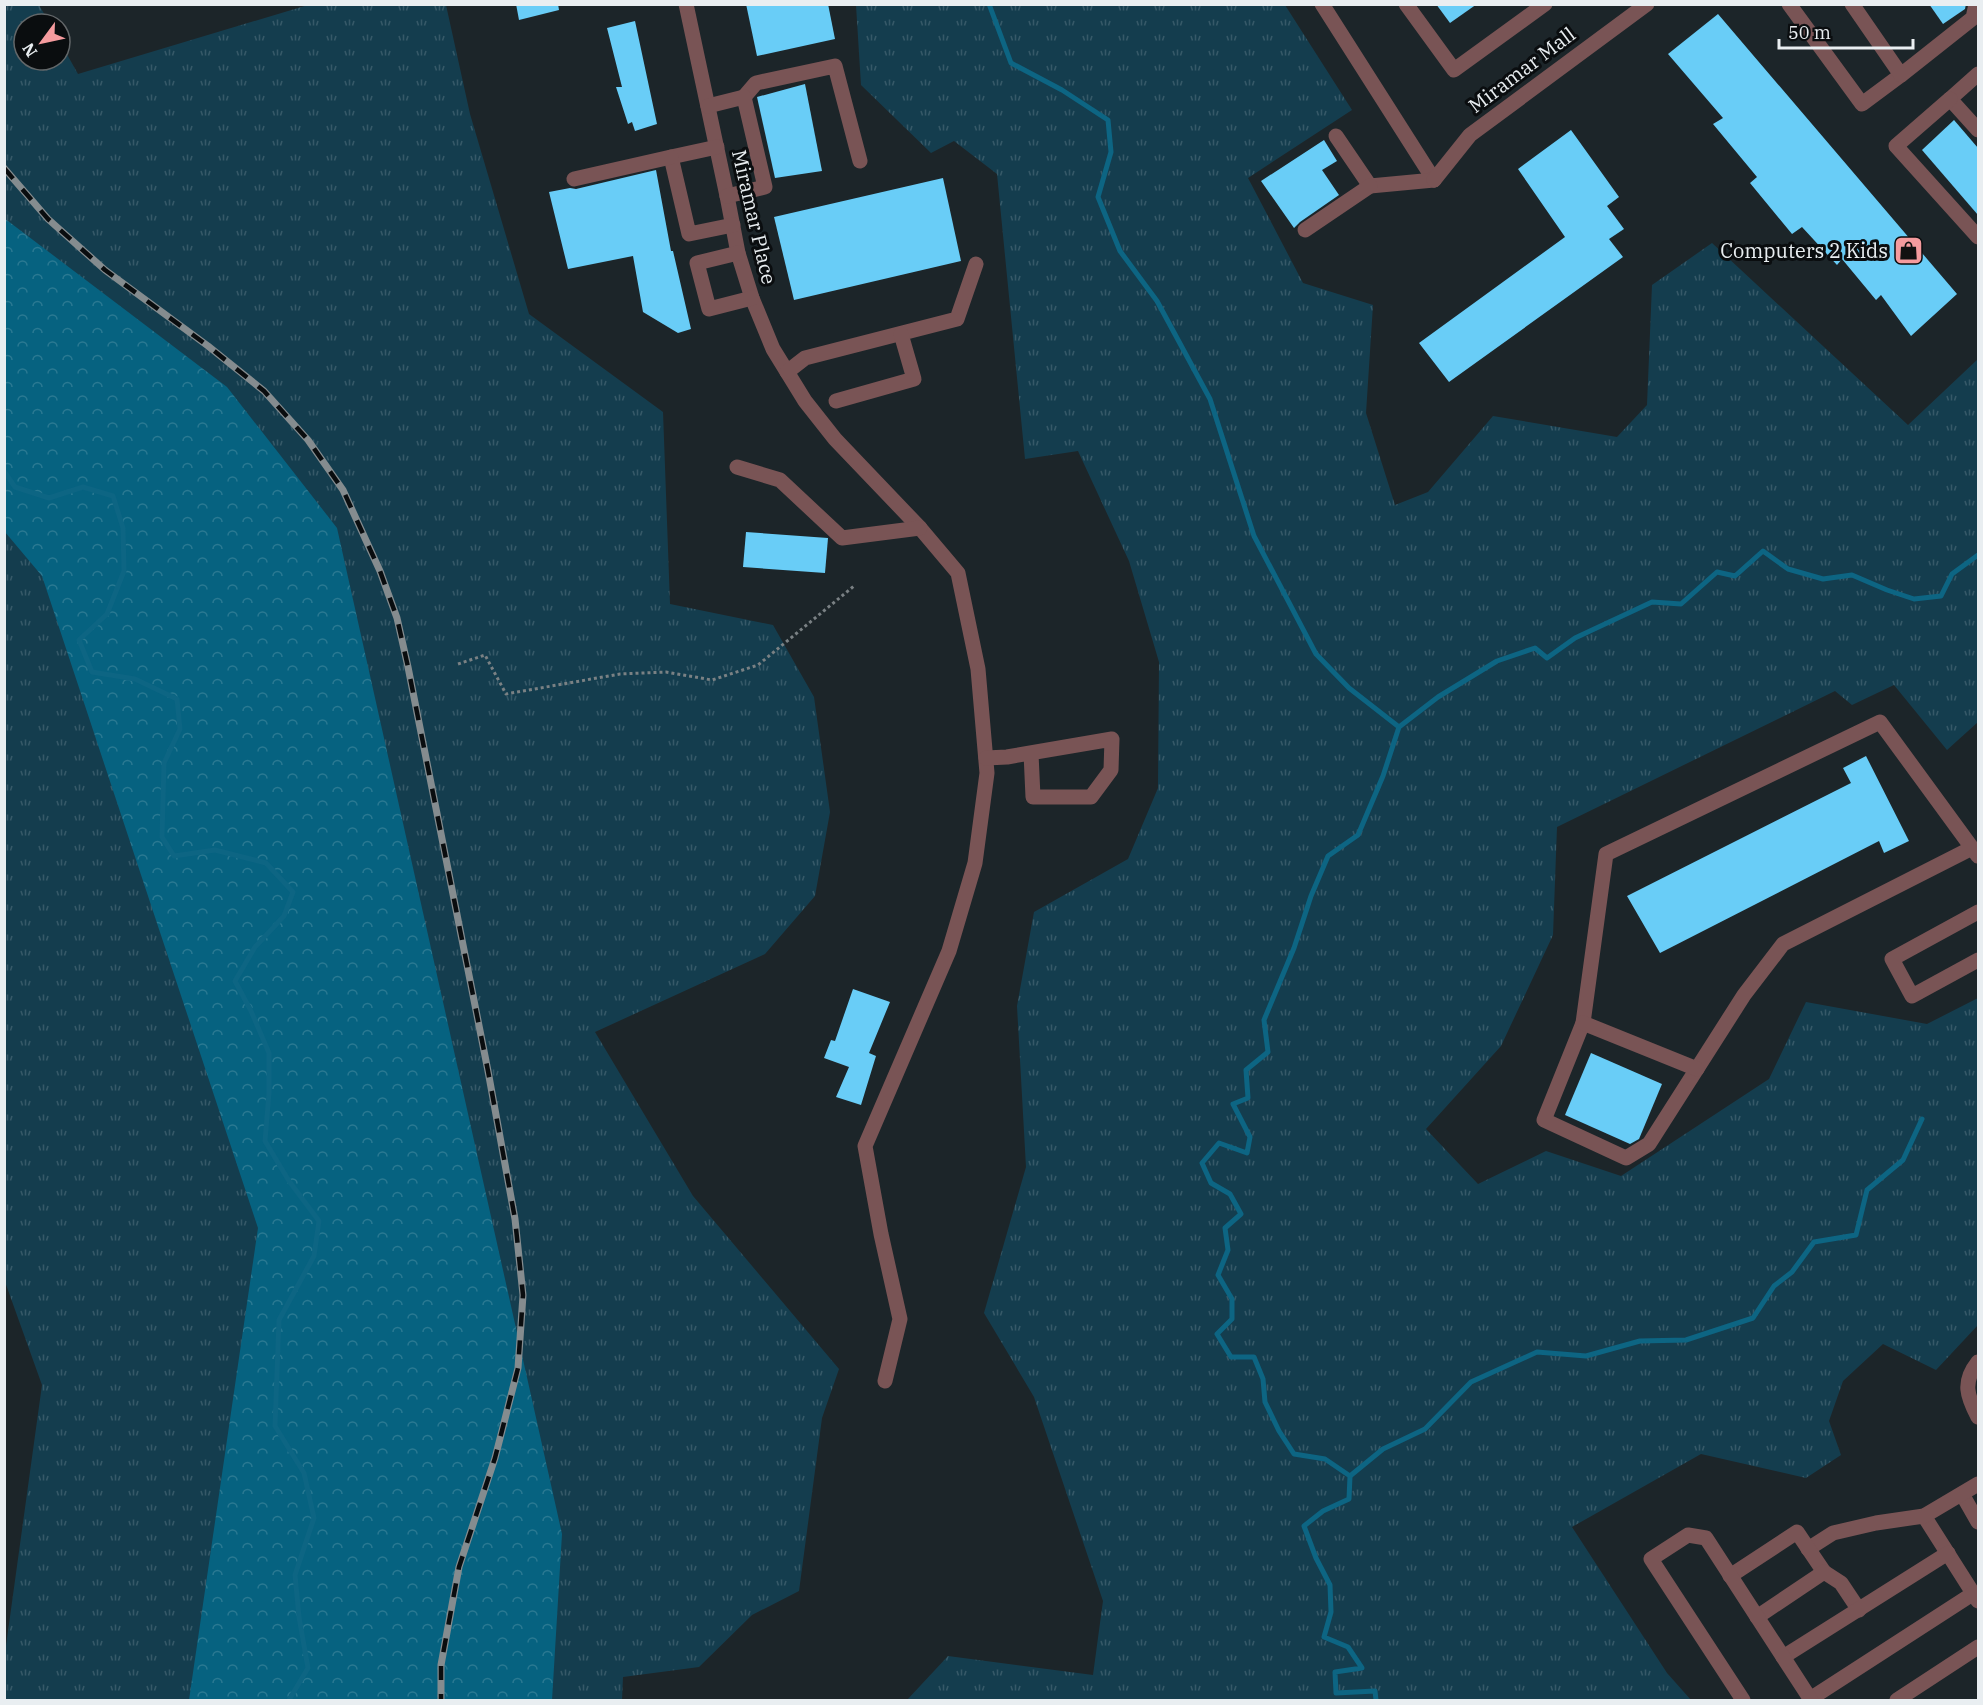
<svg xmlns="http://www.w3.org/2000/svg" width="1983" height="1705" font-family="'IBM Plex Serif',serif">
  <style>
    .grass { fill: url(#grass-tufts) }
    .forest { fill: url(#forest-crowns) }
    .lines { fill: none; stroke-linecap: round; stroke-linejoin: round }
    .stream { stroke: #0d6583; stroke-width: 5 }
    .building { fill: #69cdf7 }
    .path { stroke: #7a8184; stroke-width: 3; stroke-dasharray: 3 3; stroke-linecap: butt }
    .minor { stroke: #795455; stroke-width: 15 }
    .rail-casing { stroke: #858c8f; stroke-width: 7 }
    .rail { stroke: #0a0d0f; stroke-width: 4.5; stroke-dasharray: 14; stroke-linecap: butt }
    .labels { text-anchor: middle; stroke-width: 6; stroke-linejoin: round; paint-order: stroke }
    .street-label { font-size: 20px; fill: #e9eef1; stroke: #0a0d0f }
    .poi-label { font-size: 20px; fill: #e9eef1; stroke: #0a0d0f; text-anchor: end }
  </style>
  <defs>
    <pattern id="grass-tufts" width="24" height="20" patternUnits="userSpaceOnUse" patternTransform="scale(1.5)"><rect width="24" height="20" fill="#143d4e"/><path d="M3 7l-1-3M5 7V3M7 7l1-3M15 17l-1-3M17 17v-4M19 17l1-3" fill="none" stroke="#365968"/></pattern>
    <pattern id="forest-crowns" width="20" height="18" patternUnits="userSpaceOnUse" patternTransform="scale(1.5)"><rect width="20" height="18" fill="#066280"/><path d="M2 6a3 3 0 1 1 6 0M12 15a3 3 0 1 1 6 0" fill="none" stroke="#2a7992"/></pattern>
  </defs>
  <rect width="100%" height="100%" fill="#1c2529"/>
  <g class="grass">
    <polygon points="5,5 39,5 50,24 24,24 24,60 60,60 60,42 78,74 308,5 446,5 470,114 529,314 663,412 670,604 773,625 814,697 830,812 815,896 765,954 595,1032 693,1196 839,1369 822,1418 799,1591 752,1615 699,1667 623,1677 622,1700 5,1700 5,1653 42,1385 4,1279"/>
    <polygon points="856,5 1285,5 1352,110 1248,178 1303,283 1373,305 1366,413 1395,505 1428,492 1493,416 1617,437 1647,405 1652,285 1712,243 1908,425 1978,359 1978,722 1947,750 1894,685 1852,705 1835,691 1557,827 1553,935 1501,1046 1426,1129 1478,1184 1546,1151 1621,1176 1769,1079 1806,1002 1927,1024 1978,998 1978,1325 1936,1370 1883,1344 1843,1381 1829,1421 1841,1455 1806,1478 1701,1454 1572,1527 1667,1673 1691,1700 907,1700 948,1656 1093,1675 1103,1601 1034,1397 984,1313 1026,1167 1017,1006 1034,912 1128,859 1158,788 1159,662 1129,561 1078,451 1025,459 997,174 954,141 931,153 861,85"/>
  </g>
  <polygon class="forest" points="4,218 227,387 337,528 562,1534 552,1700 189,1700 258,1228 42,576 5,532"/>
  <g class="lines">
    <g class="stream">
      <polyline points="989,4 1011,63 1062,90 1108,120 1111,152 1098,197 1120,251 1157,301 1210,399 1254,536 1316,654 1349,688 1399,727"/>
      <polyline points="4,471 15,487 49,498 83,487 113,496 123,528 124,571 107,614 79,640 92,672 135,679 177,699 180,729 164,763 162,837 174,856 215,850 266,863 293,892 284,916 255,947 235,981 251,1011 269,1053 269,1093 265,1141 289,1181 319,1221 314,1256 279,1320 275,1426 304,1473 314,1518 295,1575 299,1617 308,1668 289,1700"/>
      <polyline points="1350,1476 1383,1449 1425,1429 1471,1382 1537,1352 1586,1356 1640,1341 1686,1340 1753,1318 1774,1286 1792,1272 1814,1242 1856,1235 1867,1190 1903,1160 1922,1119"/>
      <polyline points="1376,1700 1375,1691 1336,1693 1335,1672 1362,1668 1348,1647 1324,1637 1331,1612 1330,1585 1316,1558 1304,1526 1323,1511 1349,1499 1350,1476 1325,1459 1294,1454 1279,1431 1265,1402 1263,1379 1254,1357 1231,1357 1217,1334 1232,1319 1232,1299 1218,1275 1228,1250 1225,1228 1241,1214 1230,1194 1211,1183 1202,1163 1219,1143 1247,1153 1250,1137 1233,1104 1248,1098 1246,1070 1268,1052 1264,1020 1294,948 1311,896 1328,856 1358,835 1383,776 1399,727 1438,697 1497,661 1535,648 1547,658 1575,638 1652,602 1681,604 1717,572 1735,576 1763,551 1788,569 1823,579 1852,575 1887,590 1914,599 1941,596 1952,574 1978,555"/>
    </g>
  </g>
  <g class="building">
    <polygon points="516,4 558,4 559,10 519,20"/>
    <polygon points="746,4 828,4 835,39 757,56"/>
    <polygon points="1436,4 1477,4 1450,23"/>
    <polygon points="1929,4 1966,4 1965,9 1943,24"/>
    <polygon points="1718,14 1957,294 1911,336 1881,295 1876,300 1842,259 1837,265 1802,227 1792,234 1750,183 1757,177 1713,124 1723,118 1668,54"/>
    <polygon points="635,21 657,124 635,131 632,122 628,124 616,87 622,87 607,28"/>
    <polygon points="805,84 822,171 775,178 757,97"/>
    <polygon points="1954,120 1978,148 1978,215 1922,150"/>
    <polygon points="1571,130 1619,197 1607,206 1624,229 1609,239 1623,257 1449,382 1419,343 1565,237 1518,169"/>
    <polygon points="1324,140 1337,161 1322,170 1339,195 1300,222 1294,228 1261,181"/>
    <polygon points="656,170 671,251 673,251 691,329 678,333 643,312 633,256 568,269 549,192 570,188 576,189"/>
    <polygon points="943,178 961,261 794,300 774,217"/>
    <polygon points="746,532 828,538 825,573 743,567"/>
    <polygon points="1866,756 1909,841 1884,853 1879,841 1660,953 1627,896 1851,783 1843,768"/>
    <polygon points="853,989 890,1002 869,1053 876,1056 861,1105 836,1097 849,1067 824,1058 831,1040 835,1041"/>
    <polygon points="1591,1053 1662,1084 1639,1139 1630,1144 1565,1115"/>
  </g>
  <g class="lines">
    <polyline class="path" points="458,664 485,655 506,694 620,674 666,672 712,680 758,665 854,586"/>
    <g class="minor">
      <polyline points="686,4 727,196 738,253 752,298 773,349 805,401 835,439 920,528 958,573 978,669 987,773 975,863 949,951 865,1146 881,1234 900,1319 885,1381"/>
      <polyline points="1322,4 1434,180"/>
      <polyline points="1406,4 1454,70 1545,4"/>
      <polyline points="1789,4 1862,104 1901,75"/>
      <polyline points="1852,4 1901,75 1973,18 1976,4"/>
      <polyline points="1978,74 1950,99 1978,130"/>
      <polyline points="744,97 756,83 835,66 860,161"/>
      <polyline points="1950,99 1896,146 1978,237"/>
      <polyline points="708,106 744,97 765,187 727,196"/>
      <polyline points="1336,136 1370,186 1434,180"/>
      <polyline points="717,147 671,157 689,234 733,225"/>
      <polyline points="574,179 671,157"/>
      <polyline points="1434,180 1470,135 1647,4"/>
      <polyline points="1305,230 1370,186"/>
      <polyline points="738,253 697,263 709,309 752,298"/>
      <polyline points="787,372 805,358 957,319 976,264"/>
      <polyline points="836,401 914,379 901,334"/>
      <polyline points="737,467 780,480 842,538 920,528"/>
      <polyline points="986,758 1007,757 1112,739 1111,770 1091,797 1033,797 1031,753"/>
      <polyline points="1972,848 1783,944 1744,995 1649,1144 1626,1158 1544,1120 1583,1023 1606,854 1880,722 1978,856"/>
      <polyline points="1978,912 1892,959 1912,996 1978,960"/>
      <polyline points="1583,1023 1697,1069"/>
      <path d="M1978,1362C1962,1382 1967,1396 1978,1417"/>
      <polyline points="1962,1494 1978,1522"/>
      <polyline points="1924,1516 1978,1601"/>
      <polyline points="1808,1549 1833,1533 1876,1523 1924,1516 1978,1484"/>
      <polyline points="1730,1576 1797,1532 1824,1572"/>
      <polyline points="1757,1617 1824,1572 1841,1583 1859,1610"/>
      <polyline points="1783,1657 1948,1553"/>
      <polyline points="1810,1699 1974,1593"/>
      <polyline points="1743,1700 1651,1559 1688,1535 1706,1538 1811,1700"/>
      <polyline points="1897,1700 1978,1647"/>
    </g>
    <defs>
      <polyline id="rail" points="4,168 48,219 105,270 208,346 264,391 308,440 343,490 380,571 397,618 408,667 488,1071 515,1219 523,1295 518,1368 495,1458 459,1567 441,1665 441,1700"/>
    </defs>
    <use href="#rail" class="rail-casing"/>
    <use href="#rail" class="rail"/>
  </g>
  <defs>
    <symbol id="shop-square" viewBox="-11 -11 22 22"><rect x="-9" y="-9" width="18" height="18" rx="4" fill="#f59b9e" stroke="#0a0d0f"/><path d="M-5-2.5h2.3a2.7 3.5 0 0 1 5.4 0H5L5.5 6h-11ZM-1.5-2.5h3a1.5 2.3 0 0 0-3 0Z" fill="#111"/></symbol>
  </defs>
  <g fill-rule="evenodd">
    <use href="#shop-square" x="1892" y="234" width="33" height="33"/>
  </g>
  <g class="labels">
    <g class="street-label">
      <text transform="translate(1522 70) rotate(-37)" y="7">Miramar Mall</text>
      <text transform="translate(754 217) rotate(77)" y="7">Miramar Place</text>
    </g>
    <g class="poi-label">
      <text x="1888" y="258">Computers 2 Kids</text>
    </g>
  </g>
  <rect width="1983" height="1705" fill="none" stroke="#e9eef1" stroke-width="12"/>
  <g transform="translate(42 42) rotate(237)"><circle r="28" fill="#0a0d0f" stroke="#636769" stroke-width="1.5"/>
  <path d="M0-4.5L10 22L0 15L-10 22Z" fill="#f59b9e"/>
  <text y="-9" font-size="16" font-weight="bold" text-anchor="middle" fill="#e9eef1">N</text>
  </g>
  <path d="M1779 39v9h134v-9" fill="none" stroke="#e9eef1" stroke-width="3"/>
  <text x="1788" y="39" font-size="18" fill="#e9eef1" stroke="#0a0d0f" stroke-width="4.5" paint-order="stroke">50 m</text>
</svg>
